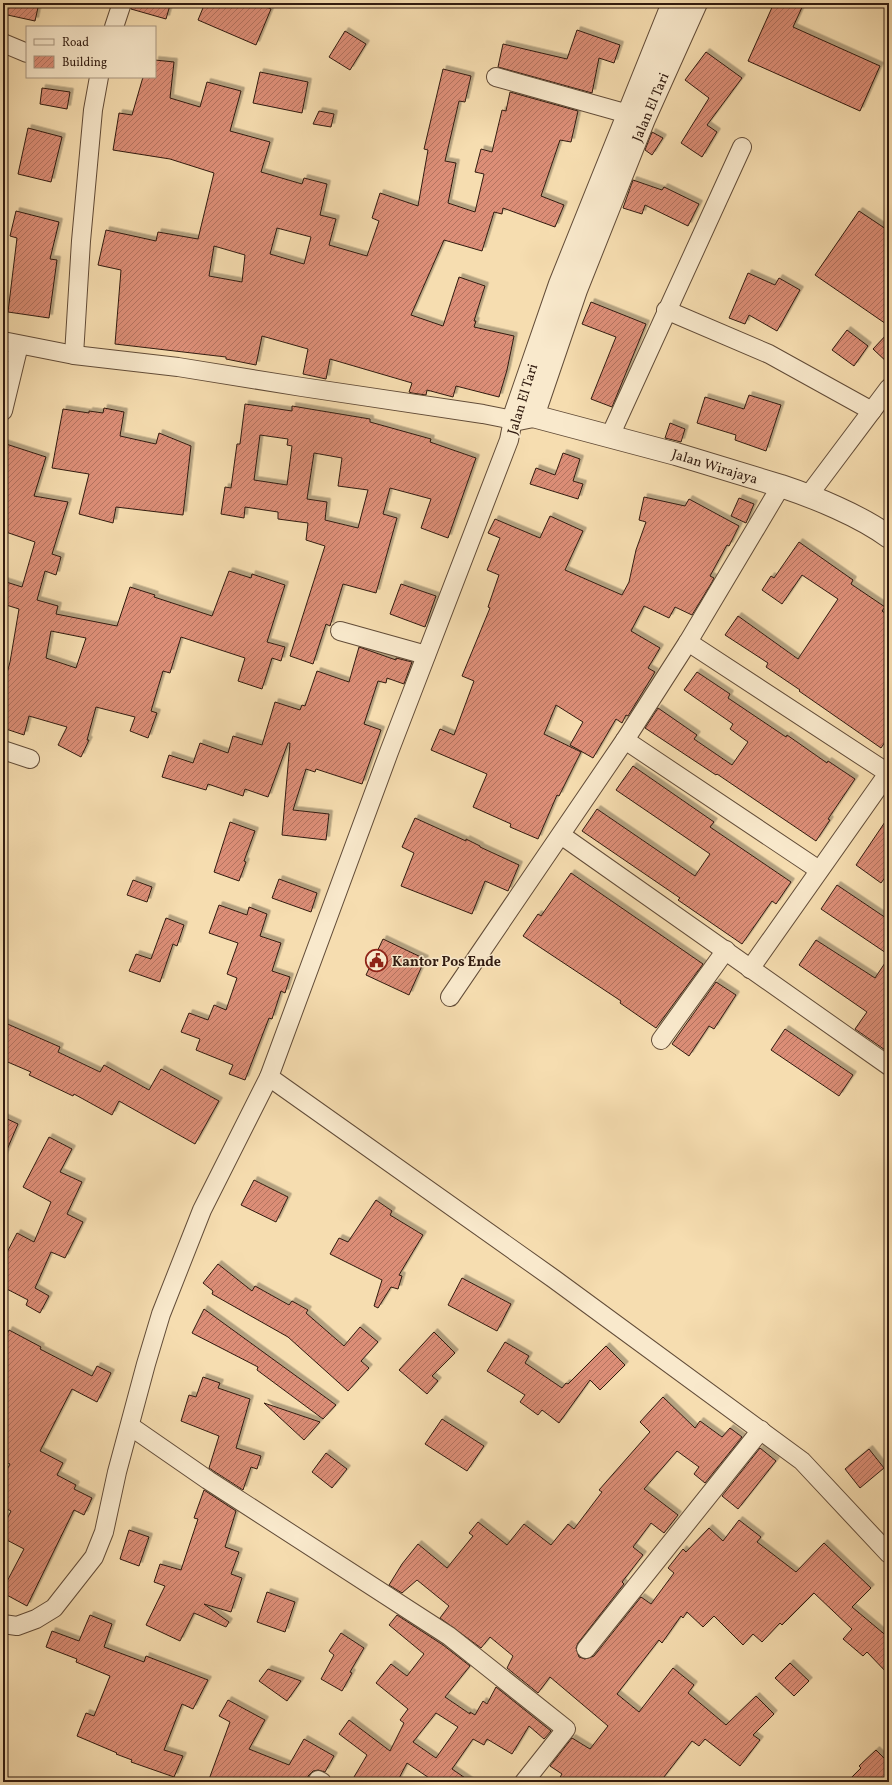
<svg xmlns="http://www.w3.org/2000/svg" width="892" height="1785" font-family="Vollkorn,serif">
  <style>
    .building { fill: url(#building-hatch); stroke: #311b10; fill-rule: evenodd; filter: url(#shadow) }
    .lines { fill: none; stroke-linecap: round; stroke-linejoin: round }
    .minor-casing { stroke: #624c38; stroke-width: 20 }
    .tertiary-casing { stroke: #624c38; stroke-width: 24 }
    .minor { stroke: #f9e9cc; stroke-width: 18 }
    .tertiary { stroke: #f9e9cc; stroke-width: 22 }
    .labels { text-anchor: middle; stroke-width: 3; stroke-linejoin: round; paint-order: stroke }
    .street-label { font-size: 14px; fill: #311b10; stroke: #f9e9cc }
    .poi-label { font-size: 14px; font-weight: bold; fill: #311b10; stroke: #f9e9cc; text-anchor: start }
  </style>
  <defs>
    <pattern id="building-hatch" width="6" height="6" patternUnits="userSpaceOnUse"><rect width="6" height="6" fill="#dc8e77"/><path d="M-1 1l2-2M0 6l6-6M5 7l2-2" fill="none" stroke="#b37360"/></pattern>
    <filter id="shadow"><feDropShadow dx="3.5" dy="-3.5" stdDeviation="0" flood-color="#0004"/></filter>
  </defs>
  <rect width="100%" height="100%" fill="#f6ddb0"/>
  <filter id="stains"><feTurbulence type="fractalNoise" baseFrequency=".005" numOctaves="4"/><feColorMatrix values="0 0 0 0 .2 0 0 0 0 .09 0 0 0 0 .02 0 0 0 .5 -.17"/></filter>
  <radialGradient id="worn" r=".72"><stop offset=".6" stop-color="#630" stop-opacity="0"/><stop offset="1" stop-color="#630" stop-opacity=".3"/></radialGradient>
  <g class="building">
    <polygon points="3,3 39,3 35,21 3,14"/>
    <polygon points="132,3 163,3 170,5 166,19 131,9"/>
    <polygon points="205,3 258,3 271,9 256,45 198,20"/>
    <polygon points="774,3 804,3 793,27 880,66 860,111 748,61"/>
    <polygon points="577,30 620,45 614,63 599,58 592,93 498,67 503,44 567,59"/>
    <polygon points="345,31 366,44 350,70 329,57"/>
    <polygon points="706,52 742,78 707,125 717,132 702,157 681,143 709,98 685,80"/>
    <path d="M155,60L174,62L170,98L200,107L207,82L241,91L230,131L270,142L261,172L302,184L304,178L327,184L320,215L336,219L329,245L367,256L379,221L372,218L380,193L418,206L428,150L424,149L443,69L471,76L465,102L459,101L445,161L456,163L448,203L475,212L484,174L475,172L481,149L492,152L502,110L506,111L510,92L578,111L571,142L560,140L541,196L564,205L555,227L503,208L502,214L494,212L482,251L444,240L411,315L443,326L459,277L485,286L474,321H476L474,327L514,336L507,370L499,397L456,386L453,397L427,390L426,395L412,393L409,392L412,383L330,359L326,379L303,374L308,349L262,336L256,365L226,359V357L115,344L121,270L98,265L106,230L156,241L158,232L198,239L214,173L170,159L113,150L119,113L132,115L143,77H155ZM277,228L311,237L304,264L270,254ZM214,246L245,255L242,282L209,276Z"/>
    <polygon points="260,72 308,82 302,113 253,103"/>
    <polygon points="42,88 70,92 67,109 40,104"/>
    <polygon points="319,111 334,114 331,127 313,124"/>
    <polygon points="28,128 62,137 51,182 18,174"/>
    <polygon points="652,132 663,138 652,155 645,150"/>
    <polygon points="633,180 662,190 664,187 699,204 688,226 645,205 642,214 623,208"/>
    <polygon points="16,211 59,222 50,259 57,260 49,318 8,312 17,238 10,236"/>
    <polygon points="859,211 889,231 889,326 815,275"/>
    <polygon points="748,273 775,285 779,278 800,290 777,331 749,315 745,324 729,318"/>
    <polygon points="591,302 646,324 612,407 591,399 616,337 582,324"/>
    <polygon points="847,330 868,346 854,366 832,350"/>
    <polygon points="889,332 889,364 873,349"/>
    <polygon points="749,395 781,405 766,451 735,440 736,435 697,423 705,397 744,409"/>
    <path d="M245,404L292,411V406L370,419V422L431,439L430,442L476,458L448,538L421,528L431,499L390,488L383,514L397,518L376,593L343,584L330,626L326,624L313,664L290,656L325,546L306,540L308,523L278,519V512L245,507L244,518L221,514L225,487L231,488L237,444H240ZM260,435L288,439L287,445L292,446L287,485L254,480ZM314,453L342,458L338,486L368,490L358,528L325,520L327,502L307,499Z"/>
    <polygon points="104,408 124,412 120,436 156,444 159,433 191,446 183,515 116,507 113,523 79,514 89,474 52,468 63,409 89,413 89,411 103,413"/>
    <polygon points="670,423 685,429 681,442 665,438"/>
    <path d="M3,443L46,457L34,496L68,502L52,554L61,557L56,575L45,571L37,600L58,606L56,614L117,626L130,587L155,595L154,597L212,616L229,571L251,578L252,574L285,585L267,642L285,647L281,661L272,658L262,689L238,681L245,658L181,637L170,673L163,671L151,711L157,713L148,738L130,731L135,717L96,707L87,740H89L81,757L58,745L67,727L29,716L24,735L3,728V688L10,662L19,609L3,604V581L22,587L35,542L3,531ZM51,631L86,638L76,668L46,658Z"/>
    <polygon points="563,453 580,459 573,481 583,484 578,499 530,484 536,468 555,475"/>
    <polygon points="644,497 685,506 689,499 739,526 729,546 727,545 710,576 714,578 712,582 692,615 675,607 669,618 644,606 631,631 660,648 648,668 655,672 628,716 626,715 622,723 616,719 593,758 570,745 583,722 556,705 544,734 581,752 559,796 557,795 538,839 510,827 511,824 473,807 487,774 431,750 440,729 454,735 474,681 462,676 490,608 488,607 499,575 487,570 500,538 488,533 495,519 540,538 550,516 583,531 565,570 622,595 629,582 636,550 646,522 639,520"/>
    <polygon points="739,498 754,504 746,523 731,516"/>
    <polygon points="799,542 853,580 851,584 885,607 882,611 889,616 889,736 881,748 799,691 800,690 766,667 768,663 725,635 738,616 798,659 838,599 802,575 782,604 762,590 771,576 774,578"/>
    <polygon points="401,584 436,596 425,627 390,614"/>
    <polygon points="359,647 396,660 396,658 412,662 404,684 387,678 386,683 378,681 364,724 381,730 362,784 316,769 315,772 306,769 293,810 329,814 326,840 282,835 290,743 288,743 268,797 245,789 243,796 208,784 206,790 162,777 169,755 193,763 200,743 228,753 233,736 262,745 275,702 300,710 302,705 305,706 317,671 349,682"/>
    <polygon points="697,672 730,694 728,698 786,737 787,735 827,763 828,761 855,779 828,819 830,820 816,841 717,774 716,775 645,728 658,708 697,735 694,739 732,765 748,742 730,729 733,724 684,690"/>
    <polygon points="633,766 714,822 710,827 791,882 776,904 772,901 742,944 678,900 680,898 582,831 597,809 695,876 710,854 616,790"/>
    <polygon points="889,816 889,872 881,883 856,865"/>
    <polygon points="415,818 466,841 466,839 480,846 480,847 519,865 508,891 485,881 472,914 401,886 414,853 402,847"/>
    <polygon points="230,822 255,831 244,861 246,862 239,881 214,872"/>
    <polygon points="571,873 703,964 656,1028 620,1003 621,1001 523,936 538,914 541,916"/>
    <polygon points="279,879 317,893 311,912 272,898"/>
    <polygon points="133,880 152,887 147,902 127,895"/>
    <polygon points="837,885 889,920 889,955 821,909"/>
    <polygon points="219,905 247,915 249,907 267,914 260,936 281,943 272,971 290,977 285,993 281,991 272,1019 269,1018 245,1080 229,1074 233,1065 196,1050 200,1039 181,1032 189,1013 208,1020 214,1005 226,1010 237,978 227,974 238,943 209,933"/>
    <polygon points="166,918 184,925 177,946 173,944 160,982 129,971 136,954 151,959"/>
    <polygon points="383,939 425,959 409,995 366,975"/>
    <polygon points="816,940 875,978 889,957 889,1044 885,1050 855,1029 867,1012 799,965"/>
    <polygon points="716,982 736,995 714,1029 709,1026 689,1056 672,1044"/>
    <polygon points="3,1022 60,1047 58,1052 100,1072 104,1065 149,1090 161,1069 219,1101 195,1144 119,1101 112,1115 74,1094 73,1096 29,1075 31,1072 3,1060"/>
    <polygon points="785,1029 853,1075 839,1096 771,1050"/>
    <polygon points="3,1117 18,1124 3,1159"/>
    <polygon points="49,1137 72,1149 60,1172 82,1182 67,1214 83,1222 65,1258 51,1252 35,1288 49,1296 40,1313 26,1305 28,1300 3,1287 3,1260 17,1233 34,1242 51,1202 23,1187"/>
    <polygon points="254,1180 288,1197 276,1222 241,1205"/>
    <polygon points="376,1200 392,1211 390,1215 423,1235 399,1275 402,1276 398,1289 391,1287 378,1308 374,1306 382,1280 330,1254 339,1238 348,1242"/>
    <polygon points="218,1264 252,1291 255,1286 289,1305 292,1301 308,1310 306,1313 344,1346 360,1327 378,1342 361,1361 369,1368 348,1391 288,1337 212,1294 213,1291 203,1283"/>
    <polygon points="462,1278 511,1304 497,1331 448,1305"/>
    <polygon points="204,1309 336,1405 323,1419 257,1370 258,1367 192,1333"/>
    <polygon points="9,1330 41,1347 40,1349 92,1376 97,1366 111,1373 97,1402 72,1389 40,1451 63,1463 57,1475 76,1485 74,1489 92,1498 84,1515 74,1510 27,1606 3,1593 3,1589 24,1549 3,1538 3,1527 11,1511 3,1507 3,1477 10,1464 3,1461 3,1342"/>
    <polygon points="434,1332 455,1353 432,1376 438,1381 427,1394 399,1370"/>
    <polygon points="505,1342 529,1356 525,1363 562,1388 566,1383 568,1384 606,1346 625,1365 600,1390 590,1380 559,1423 542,1410 538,1415 520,1402 525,1395 487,1371"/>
    <polygon points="203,1377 220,1383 218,1388 250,1399 236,1448 261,1456 257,1469 251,1467 243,1490 209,1468 219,1436 181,1421 189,1395 196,1397"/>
    <polygon points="663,1397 695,1428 700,1421 722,1437 730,1428 742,1437 705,1483 694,1474 699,1467 677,1451 644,1489 678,1515 664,1533 651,1523 633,1547 643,1555 622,1582 624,1584 578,1643 576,1648 579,1657 585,1659 594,1656 641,1597 651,1604 674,1573 668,1568 683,1549 686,1552 709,1528 723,1541 739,1520 761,1537 757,1542 796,1572 824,1543 871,1588 852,1607 889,1638 889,1675 867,1652 863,1656 843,1639 852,1629 814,1593 782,1625 780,1623 762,1642 753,1634 743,1645 714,1616 703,1627 687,1612 683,1618 681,1616 662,1643 659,1640 617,1694 639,1712 673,1668 694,1685 688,1693 726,1725 756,1696 774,1714 753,1735 760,1740 740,1766 705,1739 699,1746 692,1741 660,1782 557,1782 562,1774 550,1766 572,1738 590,1749 608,1726 550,1677 538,1693 507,1668 513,1656 490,1637 481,1648 440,1618 449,1606 417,1580 402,1593 389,1585 402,1564 418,1544 447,1568 473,1536 469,1533 478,1522 507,1545 524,1524 551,1545 568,1524 574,1529 602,1492 599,1490 650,1432 640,1422"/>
    <polygon points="264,1403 320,1422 304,1440"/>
    <polygon points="442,1419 484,1446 467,1471 425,1444"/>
    <polygon points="760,1448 776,1461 738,1509 722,1496"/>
    <polygon points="869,1449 884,1468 860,1488 845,1469"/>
    <polygon points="326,1453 347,1469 332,1488 312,1472"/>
    <polygon points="204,1490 236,1511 225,1547 239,1552 231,1574 242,1578 231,1612 204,1604 229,1622 226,1627 194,1613 180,1641 146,1625 165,1586 154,1582 160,1564 181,1570 198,1519 194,1518"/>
    <polygon points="129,1530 149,1537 139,1566 120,1559"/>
    <polygon points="267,1592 295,1602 285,1632 257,1622"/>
    <polygon points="90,1615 112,1624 104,1647 144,1662 146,1656 208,1680 193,1709 182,1704 164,1750 183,1756 174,1777 131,1762 132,1760 116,1754 117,1753 77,1736 86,1713 94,1716 110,1676 76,1662 77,1659 46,1647 52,1631 79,1641"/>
    <path d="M397,1615L443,1645L470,1666L445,1697L470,1714V1712L475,1715L483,1701L487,1704L496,1687L551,1731L544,1739L529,1726L512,1754L487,1739L484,1745L473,1739L452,1769L471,1782H435L407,1763L397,1782H351L367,1755L339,1734L349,1720L390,1751L404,1723L400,1720L408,1709L376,1683L391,1664L407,1676L424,1654L389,1625ZM436,1713L458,1727L436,1758L413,1742Z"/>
    <polygon points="341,1633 364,1648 350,1672 352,1673 342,1691 321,1679 334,1655 329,1651"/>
    <polygon points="790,1663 809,1681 794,1696 775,1678"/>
    <polygon points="268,1669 301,1681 287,1701 259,1681"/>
    <polygon points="228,1700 265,1720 249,1749 289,1765 304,1739 334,1756 325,1772 318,1770 313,1771 308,1776 308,1782 208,1782 230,1722 219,1716"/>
    <polygon points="876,1750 889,1763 889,1782 847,1782 861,1768 859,1766"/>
  </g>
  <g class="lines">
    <defs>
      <g id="minor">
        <polyline points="114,27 122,3"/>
        <polyline points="3,43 27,53"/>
        <polyline points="496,77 628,114"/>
        <polyline points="666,310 769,354 872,411"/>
        <polyline points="3,341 74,355 178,367 302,387 483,414 513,420 509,440 389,752 269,1077 202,1210 161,1314 146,1364 117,1472 104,1532 94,1557 54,1608 36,1619 17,1626 3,1624"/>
        <polyline points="74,355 81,241 93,110 99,77"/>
        <polyline points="3,411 19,345"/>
        <polyline points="610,436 742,147"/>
        <polyline points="808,496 889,388"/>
        <polyline points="340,631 426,655"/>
        <polyline points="688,642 888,773"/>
        <polyline points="625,740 819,870"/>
        <polyline points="3,750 30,759"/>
        <polyline points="561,835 889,1066"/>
        <polyline points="750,969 889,772"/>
        <polyline points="450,997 625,740 688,642 781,486"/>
        <polyline points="661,1040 726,950"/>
        <polyline points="269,1077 554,1279 802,1461 889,1554"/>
        <polyline points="130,1426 208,1480 449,1636 566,1729 524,1782"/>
        <polyline points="586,1649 761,1430"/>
        <polyline points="318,1780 322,1782"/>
      </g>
      <g id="tertiary">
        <path d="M673,3L560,284L513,420L533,416L676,454L781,486C814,497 861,516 889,537"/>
        <polyline points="533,416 576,290 644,119 696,3"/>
      </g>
    </defs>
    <use href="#minor" class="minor-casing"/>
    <use href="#tertiary" class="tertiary-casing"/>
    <use href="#minor" class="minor"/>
    <use href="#tertiary" class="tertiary"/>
  </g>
  <defs>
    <symbol id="civic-ring" viewBox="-11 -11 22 22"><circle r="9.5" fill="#f9e9cc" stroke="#8f2418" stroke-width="1.5"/><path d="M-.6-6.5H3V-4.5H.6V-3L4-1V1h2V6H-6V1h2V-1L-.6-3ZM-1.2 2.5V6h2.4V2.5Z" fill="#8f2418"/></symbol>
  </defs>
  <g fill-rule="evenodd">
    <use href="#civic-ring" x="364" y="948" width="25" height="25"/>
  </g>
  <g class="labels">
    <g class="street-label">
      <text transform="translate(650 107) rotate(-67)" y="5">Jalan El Tari</text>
      <text transform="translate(522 399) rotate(-73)" y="5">Jalan El Tari</text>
      <text transform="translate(715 466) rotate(17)" y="5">Jalan Wirajaya</text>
    </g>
    <g class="poi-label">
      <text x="392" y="966">Kantor Pos Ende</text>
    </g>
  </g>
  <rect width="892" height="1785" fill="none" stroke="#f6ddb0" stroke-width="16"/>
  <rect x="4" y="4" width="884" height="1777" fill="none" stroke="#311b10" stroke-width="2"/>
  <rect x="8" y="8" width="876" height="1769" fill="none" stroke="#311b10"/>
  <rect x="26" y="26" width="130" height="52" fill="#f9e9cc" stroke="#a99781"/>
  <rect x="34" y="39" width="20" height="6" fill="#f9e9cc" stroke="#a99781"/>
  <text x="62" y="46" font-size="12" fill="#311b10">Road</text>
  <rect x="34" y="56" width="20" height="12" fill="url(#building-hatch)" stroke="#a99781"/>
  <text x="62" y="66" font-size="12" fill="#311b10">Building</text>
  <rect width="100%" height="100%" filter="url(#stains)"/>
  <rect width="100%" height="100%" fill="url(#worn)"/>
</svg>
